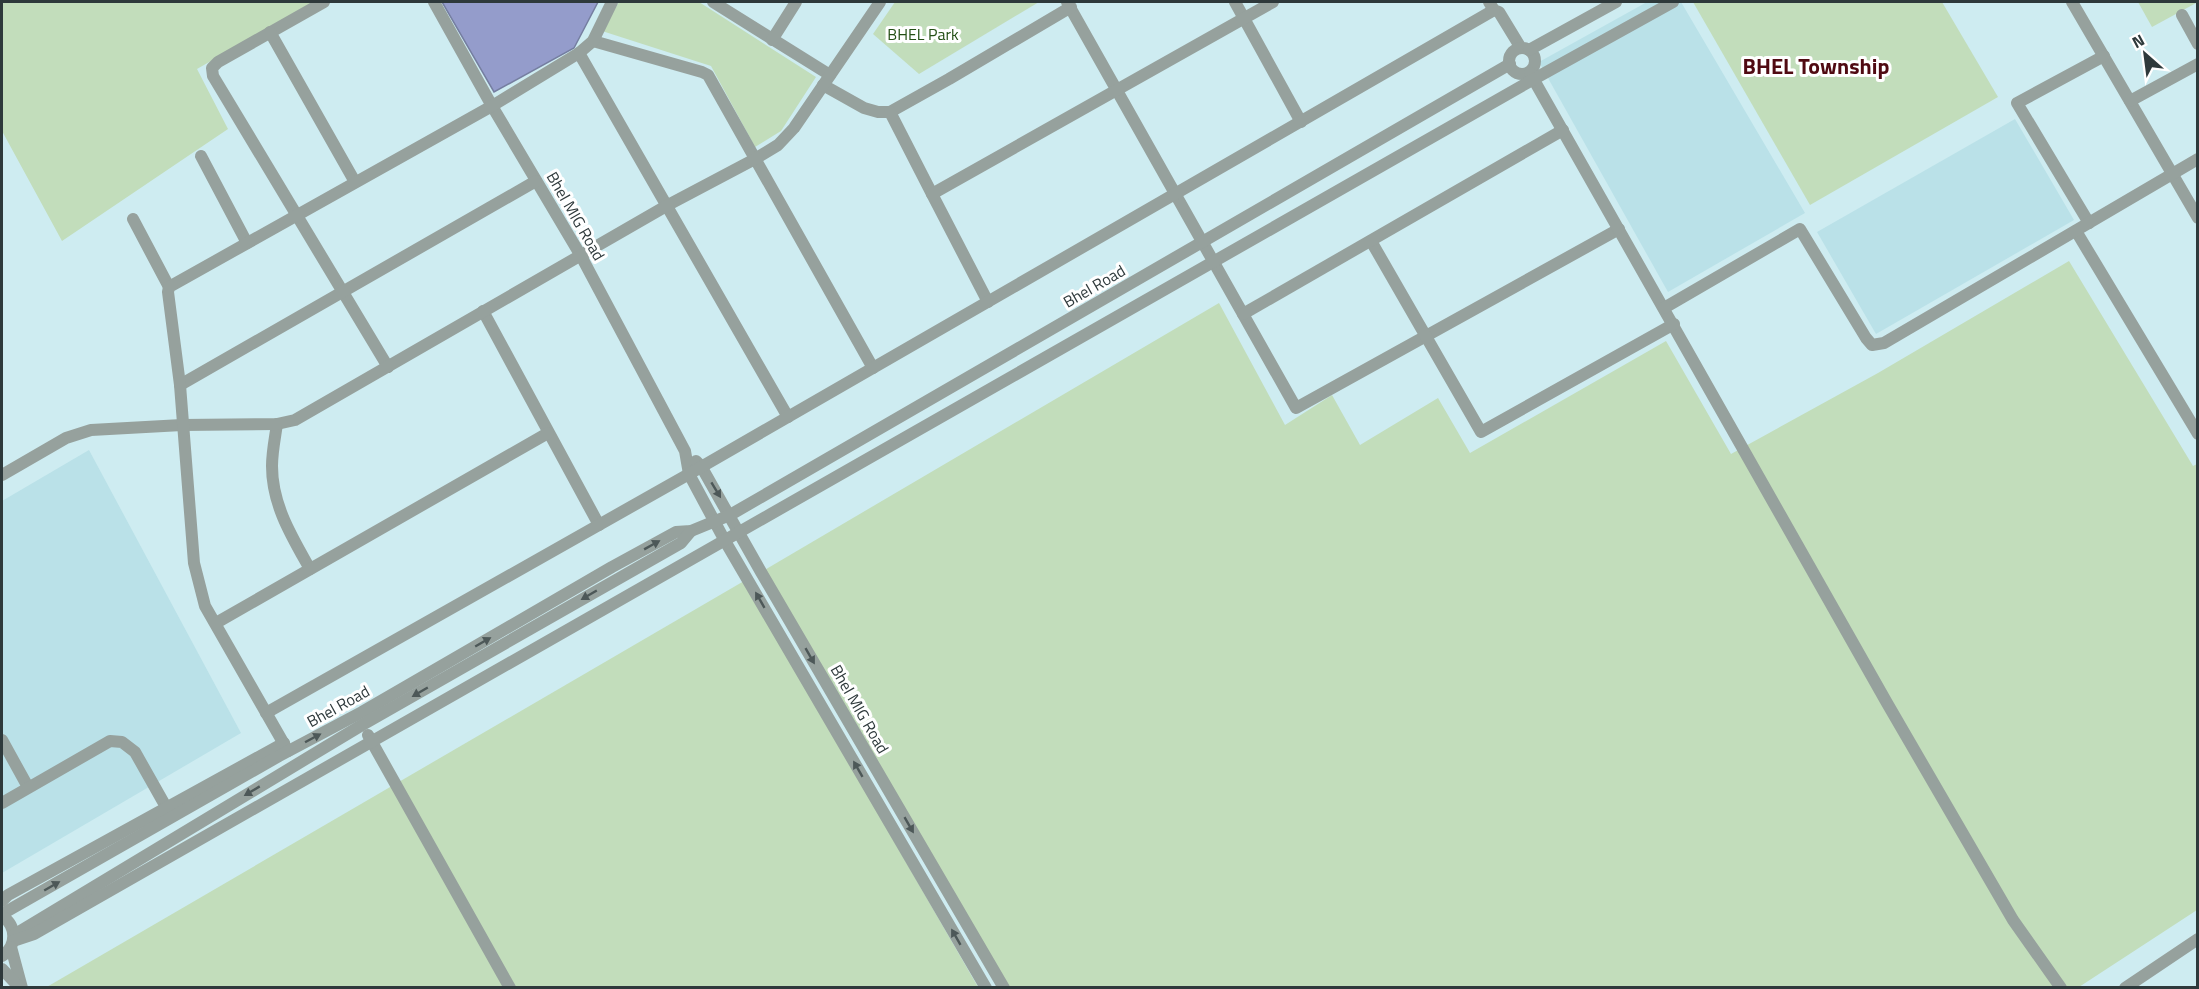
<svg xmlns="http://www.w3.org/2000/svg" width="2199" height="989" font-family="'Titillium Web',sans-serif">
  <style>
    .built { fill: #bae1e8 }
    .green { fill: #c2ddbb }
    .water { fill: #949ccb; stroke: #757ea0; stroke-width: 1.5 }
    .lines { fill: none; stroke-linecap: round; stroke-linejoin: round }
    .minor { stroke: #96a19d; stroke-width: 12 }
    .oneway { fill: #4d5858 }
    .labels { text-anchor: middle; stroke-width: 6; stroke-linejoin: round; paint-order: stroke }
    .park-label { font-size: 16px; fill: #244f15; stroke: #fff }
    .street-label { font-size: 16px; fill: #2e393b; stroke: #fff }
    .district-label { font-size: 22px; font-weight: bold; fill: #500a12; stroke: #fff }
  </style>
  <rect width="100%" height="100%" fill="#ceecf1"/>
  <g class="built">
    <polygon points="1647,2 1681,2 1805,213 1668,292 1539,62"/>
    <polygon points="2015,119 2074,220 1876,334 1817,232"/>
    <polygon points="89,450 241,733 2,873 2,501"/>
  </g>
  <g class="green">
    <polygon points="2,2 313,2 197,69 228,129 62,241 2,131"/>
    <polygon points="619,2 699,2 816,77 781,131 755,147 711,66 602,31"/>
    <polygon points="895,2 1039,2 919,74 873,34"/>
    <polygon points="1693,2 1942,2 1998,97 1810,205"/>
    <polygon points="2138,2 2198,2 2152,27"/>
    <polygon points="2069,261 2193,466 2197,464 2197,910 2079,987 1004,987 761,572 1219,303 1285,425 1332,395 1360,445 1438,398 1470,453 1666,341 1731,454 1878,373"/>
    <polygon points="744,581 978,987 45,988"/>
  </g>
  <polygon class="water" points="442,2 598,2 574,48 494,92"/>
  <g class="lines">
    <g class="minor">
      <polyline points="324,2 218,62 212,68 213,76 388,367"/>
      <polyline points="434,2 492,106 581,256 685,451 689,474 725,541 986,988"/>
      <polyline points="713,2 830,75"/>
      <polyline points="1067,2 1296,408 1619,229"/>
      <polyline points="1235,2 1301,122"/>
      <polyline points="1489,2 1494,10 1499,12 1521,48"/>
      <polyline points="2072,2 2198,218"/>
      <polyline points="2182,15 2198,44"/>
      <polyline points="270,32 355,182"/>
      <polyline points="772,40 796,2"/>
      <polyline points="593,41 702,72 708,75 873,368"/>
      <circle cx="1522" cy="61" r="13"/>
      <polyline points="1529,50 1616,2"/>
      <polyline points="579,53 788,417"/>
      <polyline points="1530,73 1887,703 2013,920 2061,988"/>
      <polyline points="823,85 864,108 878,112 890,112 949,79 1071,7"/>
      <polyline points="2130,101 2198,64"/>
      <polyline points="890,112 932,194"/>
      <polyline points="201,156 247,243"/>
      <polyline points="133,219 169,287"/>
      <polyline points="2089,223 2017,103 2104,56"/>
      <polyline points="2076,231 2198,434"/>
      <polyline points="1371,241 1481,432 1674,324"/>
      <polyline points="988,302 932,194 1273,2"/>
      <polyline points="1664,308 1800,229 1866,338 1872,345 1884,343 2198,159"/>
      <polyline points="483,311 599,525"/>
      <polyline points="1243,314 1563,130"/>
      <polyline points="180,385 536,181"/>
      <path d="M277,424C275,438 272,452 272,466C272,505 292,537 310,569"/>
      <polyline points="696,461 701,466 761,572 1004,988"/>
      <polyline points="2,475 66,438 91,430 182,425 277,424 295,420 668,205 755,159 778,145 794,128 880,2"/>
      <polyline points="216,623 548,433"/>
      <polyline points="266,713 689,474 1494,10"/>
      <polyline points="368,735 510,988"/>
      <polyline points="2,740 28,787"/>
      <polyline points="288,751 205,606 194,563 180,385 168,292 169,287 492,106 579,53 593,41 612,2"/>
      <polyline points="2,803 110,741 122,742 135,752 170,814"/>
      <polyline points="2,901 8,895 284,743"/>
      <polyline points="2,914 279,756 362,712 612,567 676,532 691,531 730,515 1510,64"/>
      <path d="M2,916C17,926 17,946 2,956"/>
      <polyline points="14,935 362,725 681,543 691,531"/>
      <polyline points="13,941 34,934 1534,79 1673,2"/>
      <polyline points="11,947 22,988"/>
      <polyline points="2,969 20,988"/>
      <polyline points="2125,988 2198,939"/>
    </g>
  </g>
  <defs><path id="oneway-solid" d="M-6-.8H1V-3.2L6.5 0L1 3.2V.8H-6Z" transform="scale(1.5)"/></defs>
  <g class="oneway">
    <use href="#oneway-solid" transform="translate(716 490) rotate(59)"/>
    <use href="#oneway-solid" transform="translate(652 545) rotate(-29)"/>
    <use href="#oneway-solid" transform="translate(589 595) rotate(150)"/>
    <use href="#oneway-solid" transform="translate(760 600) rotate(-120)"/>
    <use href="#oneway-solid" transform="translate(483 642) rotate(-30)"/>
    <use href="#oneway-solid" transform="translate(810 656) rotate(60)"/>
    <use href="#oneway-solid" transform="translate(420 692) rotate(150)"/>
    <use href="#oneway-solid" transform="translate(313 738) rotate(-28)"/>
    <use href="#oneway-solid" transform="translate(858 769) rotate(-120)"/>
    <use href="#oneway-solid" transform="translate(252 791) rotate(149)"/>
    <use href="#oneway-solid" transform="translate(909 825) rotate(60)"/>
    <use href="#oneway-solid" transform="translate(52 886) rotate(-30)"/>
    <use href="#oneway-solid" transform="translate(956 937) rotate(-120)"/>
  </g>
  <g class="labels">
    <g class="park-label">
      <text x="923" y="40">BHEL Park</text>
    </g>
    <g class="street-label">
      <text transform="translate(576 216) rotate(60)" y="6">Bhel MIG Road</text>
      <text transform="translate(1094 286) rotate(-30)" y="6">Bhel Road</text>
      <text transform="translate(338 706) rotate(-29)" y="6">Bhel Road</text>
      <text transform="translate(860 709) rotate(60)" y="6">Bhel MIG Road</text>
    </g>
    <g class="district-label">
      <text x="1816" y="74">BHEL Township</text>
    </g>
  </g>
  <rect width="2199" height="989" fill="none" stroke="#2e393b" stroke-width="6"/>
  <g transform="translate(2145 54) rotate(332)" stroke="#ffffff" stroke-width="4.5" paint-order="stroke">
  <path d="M0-4.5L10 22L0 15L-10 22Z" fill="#2e393b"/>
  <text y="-9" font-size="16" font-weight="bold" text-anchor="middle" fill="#2e393b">N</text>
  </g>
</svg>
